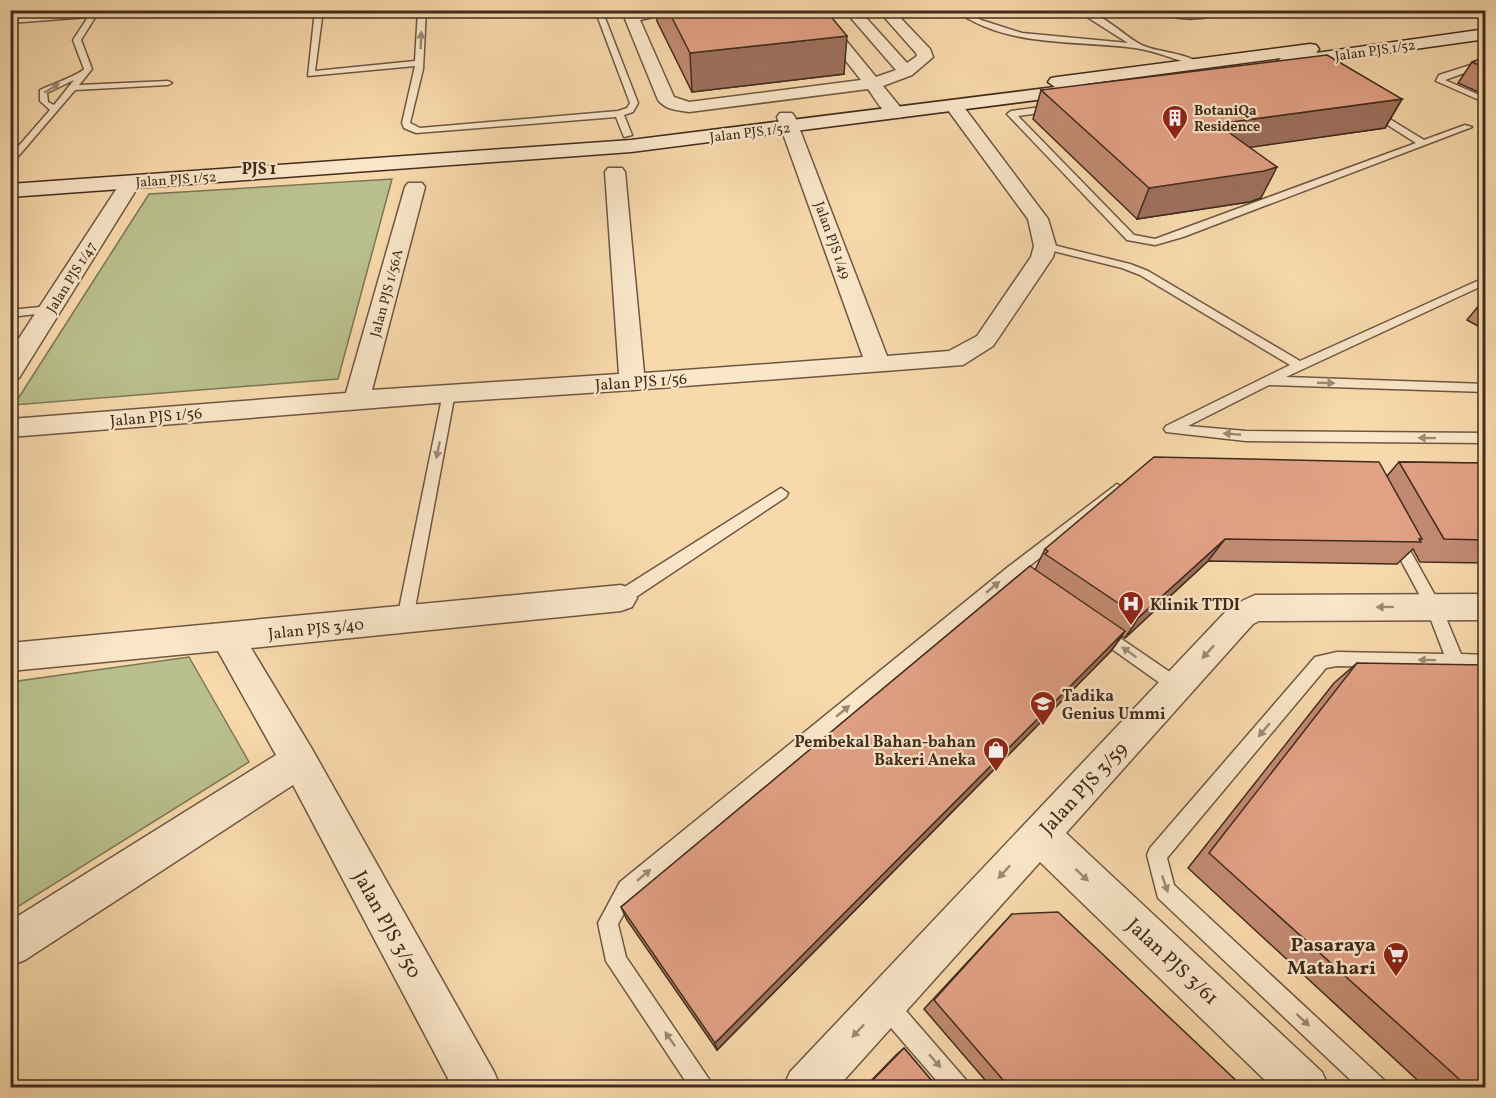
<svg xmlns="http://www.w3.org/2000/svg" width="1496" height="1098" font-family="Vollkorn,serif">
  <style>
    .green { fill: #b9c08d; stroke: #7c7656; stroke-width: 1.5 }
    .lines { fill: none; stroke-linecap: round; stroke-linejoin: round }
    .lane-casing { stroke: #6e5742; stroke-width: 3 }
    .street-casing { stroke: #6e5742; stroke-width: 3 }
    .secondary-casing { stroke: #402c1e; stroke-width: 3 }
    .lane { fill: #fae6c9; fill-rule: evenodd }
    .street { fill: #fae6c9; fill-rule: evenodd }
    .secondary { fill: #fae6c9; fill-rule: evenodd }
    .wall { fill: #c28a72; stroke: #402c1e; stroke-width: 1.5 }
    .shaded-wall { fill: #9e705d; stroke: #402c1e; stroke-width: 1.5 }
    .building { fill: #e2a085; stroke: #402c1e; stroke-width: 1.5 }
    .oneway { fill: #9d8974 }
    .labels { text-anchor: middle; stroke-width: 4.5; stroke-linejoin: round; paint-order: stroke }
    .far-street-label { font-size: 14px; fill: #402c1e; stroke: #fae6c9 }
    .far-poi-label { font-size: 14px; font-weight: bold; fill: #402c1e; stroke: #fae6c9; text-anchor: start }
    .far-quarter-label { font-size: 16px; font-weight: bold; fill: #402c1e; stroke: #fae6c9 }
    .street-label { font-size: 16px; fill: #402c1e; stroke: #fae6c9 }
    .poi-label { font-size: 16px; font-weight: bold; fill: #402c1e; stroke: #fae6c9; text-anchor: start }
    .near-street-label { font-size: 20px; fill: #402c1e; stroke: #fae6c9 }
    .near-poi-label { font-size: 20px; font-weight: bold; fill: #402c1e; stroke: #fae6c9; text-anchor: end }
  </style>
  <rect width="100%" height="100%" fill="#f8d9ac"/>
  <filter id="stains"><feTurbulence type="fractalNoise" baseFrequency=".00333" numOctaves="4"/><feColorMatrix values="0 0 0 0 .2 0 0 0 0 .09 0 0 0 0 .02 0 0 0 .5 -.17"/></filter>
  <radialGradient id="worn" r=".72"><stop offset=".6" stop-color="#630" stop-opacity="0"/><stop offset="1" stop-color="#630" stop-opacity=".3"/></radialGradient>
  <g class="green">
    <polygon points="392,179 338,379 14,405 149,194"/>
    <polygon points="189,657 249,762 11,911 11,682"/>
  </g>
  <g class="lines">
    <defs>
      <g id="lane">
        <path d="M114,10H150L96,16L81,40L92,69L79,85L168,81L172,83L168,85L75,90L10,166V156L50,110L40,101V90C50,85 79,75 84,69L73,40L88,17L10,23V19ZM74,80L54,105L48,102L47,93Z"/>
        <polygon points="199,10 247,10 208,15"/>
        <polygon points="315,10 323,10 315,71 415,61 418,10 426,10 423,69 410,123 420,128 618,111 627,108 630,103 595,10 602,10 638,103 633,112 624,115 632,135 624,137 616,117 416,133 404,128 402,123 415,66 308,76"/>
        <polygon points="547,10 562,10 550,13"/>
        <path d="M955,10H964L981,20L1022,33L1128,43L1076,10C1100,10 1119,32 1138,43C1154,53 1183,51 1201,64L1197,66C1176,60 1157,51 1135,48C1075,40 1006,48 955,10Z"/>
        <path d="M1156,10L1184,14L1231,10C1210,20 1176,23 1156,10Z"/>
        <polygon points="1486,60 1486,65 1445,80 1486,98 1486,103 1436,81 1439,75"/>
        <path d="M1313,72L1424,140L1465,125L1472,127L1183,237L1155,245L1127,240L1007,114L1011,111ZM1312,77L1416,143L1155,239L1134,235L1018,116Z"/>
        <polygon points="1045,243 1130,264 1148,271 1300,361 1486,277 1486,284 1286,377 1486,384 1486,392 1269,385 1188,426 1246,431 1486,433 1486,443 1246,441 1166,432 1164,429 1166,426 1290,365 1140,275 1122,268 1041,248 1040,246"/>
        <polygon points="50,306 54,308 54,312 10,317 10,310"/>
        <polygon points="449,389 455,393 413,619 411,624 405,626 399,624 397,619 443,393"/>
        <polygon points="1117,484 1124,489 1122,493 1018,575 634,896 618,924 626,957 715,1088 690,1088 606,961 598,923 620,882 1008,567"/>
        <polygon points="781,488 788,493 786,497 627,603 621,604 615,603 613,598 615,593"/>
        <polygon points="1397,534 1402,536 1441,606 1461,654 1486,655 1486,669 1337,666 1326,668 1167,858 1174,885 1384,1080 1387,1088 1359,1088 1158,898 1147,855 1150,848 1315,657 1337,652 1444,654 1426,607 1390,540 1392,536"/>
        <polygon points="1101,625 1183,681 1185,686 1183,691 1177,694 1171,691 1095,637 1093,632 1095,627"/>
        <polygon points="886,994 894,997 966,1080 969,1088 943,1088 878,1013 875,1005 878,997"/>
      </g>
      <g id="street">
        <path d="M639,10H673L671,13L640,20L674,97L689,102L861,80L806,10H821L876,77L896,70L844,10H859L907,63L917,56L916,53L878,10H893L930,49L933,57L912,75L883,86L905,113L902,117C886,121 877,101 868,89L689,112C677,110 666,110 658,100L625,19L633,12Z"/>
        <polygon points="954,101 960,102 1048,219 1056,246 1053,257 993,346 963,365 632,390 449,402 10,437 10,419 346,393 405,187 408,183 422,183 425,187 372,390 619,374 605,172 608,168 622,168 625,172 644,373 863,357 777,117 780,113 792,113 795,117 887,356 949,351 977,336 1031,257 1034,246 1028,219 945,106 948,102"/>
        <polygon points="131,176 138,178 141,182 19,378 10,380 10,352 121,182 124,178"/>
        <polygon points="621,585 632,589 637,598 632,607 621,611 251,648 312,749 494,1072 501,1088 453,1088 293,785 25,960 10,966 10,921 276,755 218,651 10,671 10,643"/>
        <polygon points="1486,594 1486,620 1259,621 1253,624 1066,833 1322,1072 1329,1088 1273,1088 1040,862 837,1088 783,1088 790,1072 1231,606 1255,595"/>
      </g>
      <polygon id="secondary" points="1486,29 1486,39 1286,67 1280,66 1277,62 1281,58 1085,84 1091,85 1093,89 1091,93 631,152 10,197 10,184 631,140 1055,87 1048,82 1051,78 1057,77 1310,44 1316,45 1319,49 1316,53"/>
    </defs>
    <use href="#lane" class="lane-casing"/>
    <use href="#street" class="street-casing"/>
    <use href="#secondary" class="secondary-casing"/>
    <use href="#lane" class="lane"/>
    <use href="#street" class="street"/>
    <use href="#secondary" class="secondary"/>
  </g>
  <g class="wall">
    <polygon points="656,10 823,10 844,74 692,92 657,21"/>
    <polygon points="1485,57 1485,95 1458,83 1472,62"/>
    <polygon points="1041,90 1402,99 1385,128 1249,147 1261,198 1249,202 1137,219 1033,119"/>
    <polygon points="1485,298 1485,330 1467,320"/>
    <polygon points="1399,462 1485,463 1485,563 1420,562 1413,549 1397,564 1208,561 1125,638 1122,636 1111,651 717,1050 627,920 621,907 1035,570 1045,549 1387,476"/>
    <polygon points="1357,663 1485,1088 1426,1088 1188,868 1334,683"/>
    <polygon points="1012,914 1244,1088 992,1088 924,1009"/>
    <polygon points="904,1048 938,1088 864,1088 896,1055"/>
  </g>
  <g class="shaded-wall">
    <polygon points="847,36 844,74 692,92 690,53"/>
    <polygon points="1402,99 1385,128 1204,154 1217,124"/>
    <polygon points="1277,167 1261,198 1249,202 1137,219 1149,188"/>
    <polygon points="1225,539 1208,561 1125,638 1139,617"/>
    <polygon points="1125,631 1111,651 717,1050 715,1043"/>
  </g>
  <g class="building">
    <polygon points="668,10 823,10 825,13 828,13 847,36 690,53"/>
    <polygon points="1327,55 1402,99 1217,124 1277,167 1264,171 1149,188 1041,90"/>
    <polygon points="1485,57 1485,68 1472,62"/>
    <polygon points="1154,457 1379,462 1422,539 1419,539 1421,542 1225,539 1139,617 1045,554 1048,551 1045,549"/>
    <polygon points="1399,462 1485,463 1485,540 1444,539"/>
    <polygon points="1030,566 1125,631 715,1043 621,907"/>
    <polygon points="1357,663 1485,665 1485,1088 1469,1088 1209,853"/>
    <polygon points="1058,912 1244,1088 1010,1088 934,1000 1012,914"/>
    <polygon points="904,1048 938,1088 865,1088"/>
  </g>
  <defs><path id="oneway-solid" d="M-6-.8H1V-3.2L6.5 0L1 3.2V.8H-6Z" transform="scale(1.5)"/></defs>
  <g class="oneway">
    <use href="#oneway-solid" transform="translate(421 40) rotate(-88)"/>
    <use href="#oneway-solid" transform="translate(52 88) rotate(-32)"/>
    <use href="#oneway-solid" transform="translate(1326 383) rotate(2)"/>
    <use href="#oneway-solid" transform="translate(1232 434) rotate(-175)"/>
    <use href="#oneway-solid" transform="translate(1427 438) rotate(-179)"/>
    <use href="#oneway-solid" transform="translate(438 450) rotate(101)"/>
    <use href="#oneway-solid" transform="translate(993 587) rotate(-40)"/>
    <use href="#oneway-solid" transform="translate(1385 607) rotate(179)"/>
    <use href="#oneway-solid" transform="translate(1129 652) rotate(-145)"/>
    <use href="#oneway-solid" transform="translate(1208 652) rotate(133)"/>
    <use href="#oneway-solid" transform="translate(1427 660) rotate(-179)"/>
    <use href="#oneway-solid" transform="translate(843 711) rotate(-40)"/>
    <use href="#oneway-solid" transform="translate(1264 730) rotate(130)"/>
    <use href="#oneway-solid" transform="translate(1004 872) rotate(133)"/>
    <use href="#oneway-solid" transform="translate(644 875) rotate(-40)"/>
    <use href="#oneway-solid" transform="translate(1082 875) rotate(43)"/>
    <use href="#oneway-solid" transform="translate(1165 884) rotate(71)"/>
    <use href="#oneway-solid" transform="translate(1303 1020) rotate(43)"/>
    <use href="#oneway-solid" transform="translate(858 1031) rotate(133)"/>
    <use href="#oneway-solid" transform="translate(670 1039) rotate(-125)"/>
    <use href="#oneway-solid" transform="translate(935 1061) rotate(49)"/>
  </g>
  <defs>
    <symbol id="building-pin" viewBox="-11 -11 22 30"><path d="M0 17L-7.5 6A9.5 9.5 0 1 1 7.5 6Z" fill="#8f2418" stroke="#fae6c9"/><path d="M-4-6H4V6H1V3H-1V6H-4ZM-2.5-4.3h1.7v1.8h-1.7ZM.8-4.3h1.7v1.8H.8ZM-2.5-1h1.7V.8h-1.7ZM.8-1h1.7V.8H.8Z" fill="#fff"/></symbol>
    <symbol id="hospital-pin" viewBox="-11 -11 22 30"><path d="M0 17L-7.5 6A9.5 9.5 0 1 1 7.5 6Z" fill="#8f2418" stroke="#fae6c9"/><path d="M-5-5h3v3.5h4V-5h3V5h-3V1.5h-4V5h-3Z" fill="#fff"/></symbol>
    <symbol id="school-pin" viewBox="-11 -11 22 30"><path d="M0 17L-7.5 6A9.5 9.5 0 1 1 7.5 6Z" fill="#8f2418" stroke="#fae6c9"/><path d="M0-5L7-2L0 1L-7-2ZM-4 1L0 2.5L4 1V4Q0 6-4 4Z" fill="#fff"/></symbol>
    <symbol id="shop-pin" viewBox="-11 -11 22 30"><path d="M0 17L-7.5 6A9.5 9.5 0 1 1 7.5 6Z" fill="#8f2418" stroke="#fae6c9"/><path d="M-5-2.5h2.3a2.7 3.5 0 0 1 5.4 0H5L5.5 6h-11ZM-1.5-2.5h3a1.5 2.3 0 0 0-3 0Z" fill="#fff"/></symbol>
    <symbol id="supermarket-pin" viewBox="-11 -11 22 30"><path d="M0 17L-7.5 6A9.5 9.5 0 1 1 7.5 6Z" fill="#8f2418" stroke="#fae6c9"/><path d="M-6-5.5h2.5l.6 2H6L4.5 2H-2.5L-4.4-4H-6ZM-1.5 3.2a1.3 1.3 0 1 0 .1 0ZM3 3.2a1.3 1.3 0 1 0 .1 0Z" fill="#fff"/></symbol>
  </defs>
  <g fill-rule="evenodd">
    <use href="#building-pin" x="1160" y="103" width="30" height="40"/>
    <use href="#hospital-pin" x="1116" y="589" width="30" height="40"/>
    <use href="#school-pin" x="1028" y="689" width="30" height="40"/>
    <use href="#shop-pin" x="981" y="735" width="30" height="40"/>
    <use href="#supermarket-pin" x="1381" y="940" width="30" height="40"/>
  </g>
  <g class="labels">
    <g class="far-street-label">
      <text transform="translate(1375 50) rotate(-8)" y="5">Jalan PJS 1/52</text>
      <text transform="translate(750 132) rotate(-7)" y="5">Jalan PJS 1/52</text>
      <text transform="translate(176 179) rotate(-4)" y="5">Jalan PJS 1/52</text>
      <text transform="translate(833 240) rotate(70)" y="5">Jalan PJS 1/49</text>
      <text transform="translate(71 277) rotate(-58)" y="5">Jalan PJS 1/47</text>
      <text transform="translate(386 293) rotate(-75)" y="5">Jalan PJS 1/56A</text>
    </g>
    <g class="far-poi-label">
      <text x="1194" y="115">BotaniQa<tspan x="1194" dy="16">Residence</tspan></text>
    </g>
    <g class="far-quarter-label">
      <text x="259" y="174">PJS 1</text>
    </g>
    <g class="street-label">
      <text transform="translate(641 381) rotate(-4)" y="6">Jalan PJS 1/56</text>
      <text transform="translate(156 416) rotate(-5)" y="6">Jalan PJS 1/56</text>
      <text transform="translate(316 628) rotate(-6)" y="6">Jalan PJS 3/40</text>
    </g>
    <g class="poi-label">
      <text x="1150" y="610">Klinik TTDI</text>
      <text x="1062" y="701">Tadika<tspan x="1062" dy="18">Genius Ummi</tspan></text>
      <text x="976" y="747" text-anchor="end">Pembekal Bahan-bahan<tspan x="976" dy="18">Bakeri Aneka</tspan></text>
    </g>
    <g class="near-street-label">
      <text transform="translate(1083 788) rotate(-47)" y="7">Jalan PJS 3/59</text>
      <text transform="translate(388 924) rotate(61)" y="7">Jalan PJS 3/50</text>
      <text transform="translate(1173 961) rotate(43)" y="7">Jalan PJS 3/61</text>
    </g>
    <g class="near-poi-label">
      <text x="1376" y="951">Pasaraya<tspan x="1376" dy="23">Matahari</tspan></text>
    </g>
  </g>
  <rect width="1496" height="1098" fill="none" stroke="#f8d9ac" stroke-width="36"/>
  <rect x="12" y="12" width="1472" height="1074" fill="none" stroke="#402c1e" stroke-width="3"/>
  <rect x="18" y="18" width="1460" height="1062" fill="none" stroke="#402c1e" stroke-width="1.5"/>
  <rect width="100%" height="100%" filter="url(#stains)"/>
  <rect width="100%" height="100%" fill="url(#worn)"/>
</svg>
